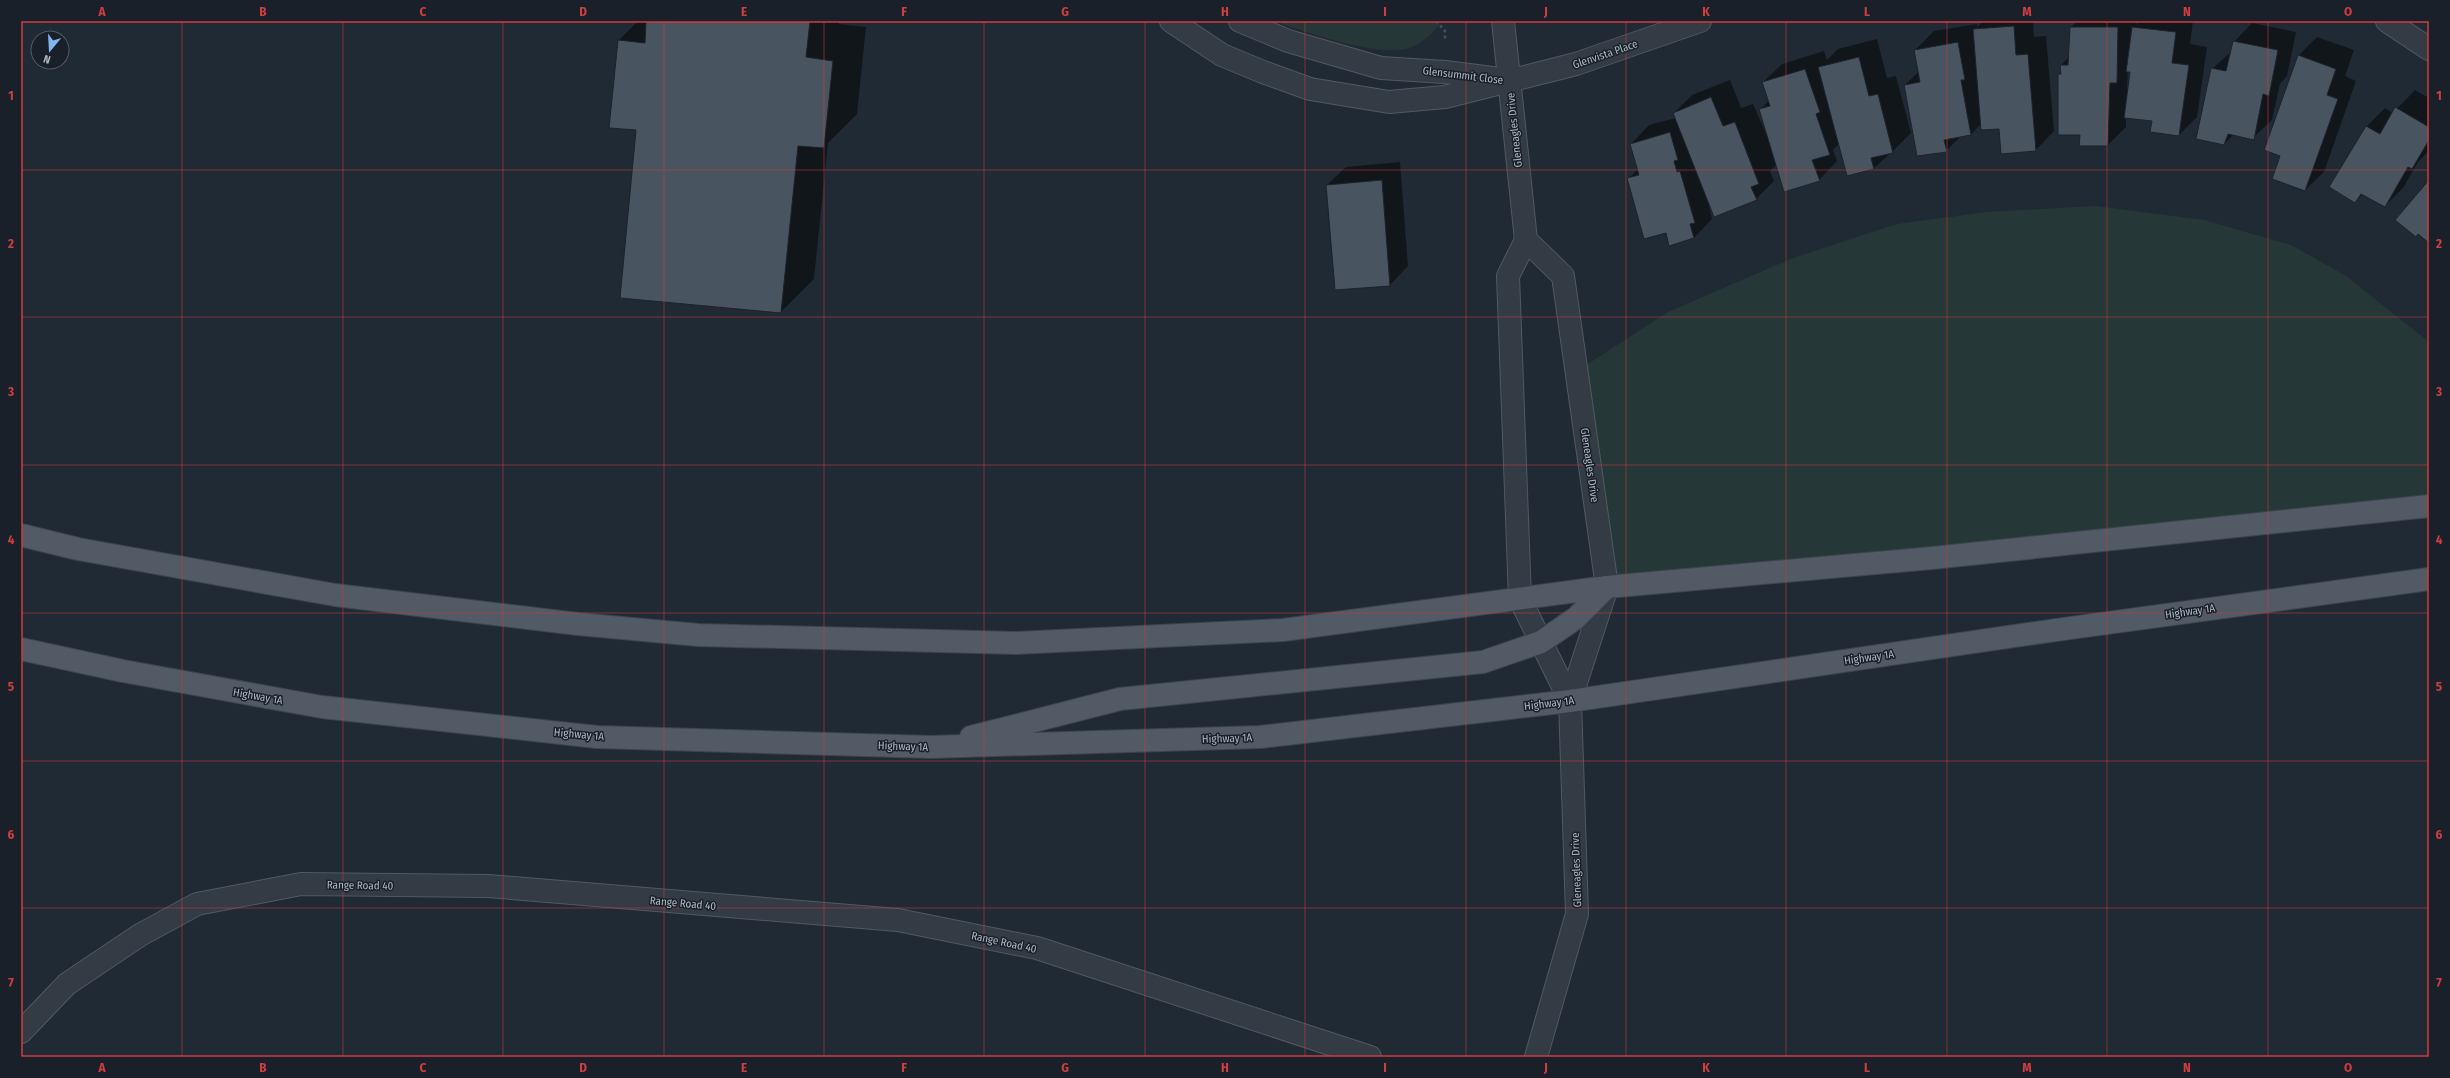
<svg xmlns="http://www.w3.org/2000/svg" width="2450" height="1078" font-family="'Fira Sans Condensed',sans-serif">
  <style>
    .green { fill: #253837 }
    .shadow { fill: #0007; fill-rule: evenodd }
    .building { fill: #485460; stroke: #1b222b }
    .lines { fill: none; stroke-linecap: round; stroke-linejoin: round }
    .minor-casing { stroke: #515963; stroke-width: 24 }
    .major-casing { stroke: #3d444e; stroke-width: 24 }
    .path { stroke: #415355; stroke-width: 2.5; stroke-dasharray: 3 3; stroke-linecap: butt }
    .minor { stroke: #333b45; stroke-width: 22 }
    .major { stroke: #515a65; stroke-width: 22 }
    .grid { fill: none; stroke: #d03d3f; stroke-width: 1; stroke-opacity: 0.55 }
    .labels { text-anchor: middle; stroke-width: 3; stroke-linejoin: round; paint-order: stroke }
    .street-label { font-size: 11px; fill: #adb6c2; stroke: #192029 }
    .neatline { fill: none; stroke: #d03d3f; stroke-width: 1.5 }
    .grid-label { font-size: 13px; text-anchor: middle; font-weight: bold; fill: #d03d3f }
  </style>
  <rect width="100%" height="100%" fill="#202a34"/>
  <g class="green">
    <path d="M1283,21H1441C1434,32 1426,40 1414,46C1387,61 1311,33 1282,24Z"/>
    <polygon points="2096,206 2204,220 2291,245 2346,276 2429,342 2429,506 1607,587 1577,371 1668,312 1793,258 1897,224 1987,212"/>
  </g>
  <g class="shadow">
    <polygon points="638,21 839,21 839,24 866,27 857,114 828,143 814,279 781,312 637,129 610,127 619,40"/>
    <polygon points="1983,21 2033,21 2034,37 2046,36 2054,131 2036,150 2002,153 2000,128 1982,123 1971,134 1961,136 1946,151 1905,85 1919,71 1915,50 1934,31 1977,24 1977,27"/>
    <path d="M2077,21H2136V24L2139,21H2193L2190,44L2207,47L2197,117L2179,135L2153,120L2126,118V127L2108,145L2081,135L2059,74L2062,71L2061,65L2069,57L2071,27ZM2128,71H2131L2129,88H2127Z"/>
    <polygon points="2252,23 2296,32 2287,76 2280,84 2272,120 2253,138 2234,134 2224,144 2212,69 2232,51 2234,42"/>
    <polygon points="2317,37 2354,50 2345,76 2356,81 2324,172 2305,190 2282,155 2265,149 2299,55"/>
    <polygon points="1877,39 1887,78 1896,76 1911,133 1892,152 1874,168 1847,174 1839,144 1833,150 1837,161 1819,180 1777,165 1770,171 1774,181 1756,199 1710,206 1709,207 1712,219 1694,238 1666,232 1628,179 1638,169 1631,144 1649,125 1676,118 1674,113 1692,95 1730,80 1741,108 1753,104 1768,138 1760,110 1769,100 1763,82 1782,64 1824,51 1827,60 1838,49"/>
    <polygon points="2415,90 2429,98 2429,151 2418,162 2403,188 2385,206 2363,194 2355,202 2330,187 2367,126 2385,108 2393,113"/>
    <polygon points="1400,162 1408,266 1390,285 1327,185 1346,167"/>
  </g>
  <g class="building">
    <polygon points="646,21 810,21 806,57 833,61 824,148 798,146 781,313 620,298 636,130 609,128 618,40 645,43"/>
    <polygon points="2014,26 2016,55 2028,54 2036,151 2001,154 1999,129 1981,130 1973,29"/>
    <polygon points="2070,27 2118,27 2117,83 2110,83 2108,146 2079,146 2080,135 2058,135 2058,74 2061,74 2060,65 2068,65"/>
    <polygon points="2132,27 2176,32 2172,63 2189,65 2179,136 2150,132 2152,121 2124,118 2130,72 2126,72"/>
    <polygon points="2233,41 2278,50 2269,96 2263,94 2254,140 2228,134 2224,145 2196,139 2211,68 2226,71"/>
    <polygon points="1958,42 1965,80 1961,80 1971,135 1944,140 1947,152 1917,156 1904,85 1920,82 1914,50"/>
    <polygon points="2298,55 2336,69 2327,95 2338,99 2305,191 2272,179 2280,156 2264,150"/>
    <polygon points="1859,57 1869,96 1878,94 1893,153 1871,158 1874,169 1847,176 1818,67"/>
    <polygon points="1805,69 1820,112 1816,114 1830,155 1812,160 1820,181 1784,192 1759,109 1770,106 1762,82"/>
    <polygon points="1711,97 1723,126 1735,122 1759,184 1751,187 1757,200 1714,217 1673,113"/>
    <polygon points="2395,107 2429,127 2429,140 2412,169 2408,167 2385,207 2361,194 2355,203 2329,187 2366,126 2380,134"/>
    <polygon points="1670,132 1678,160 1674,161 1677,172 1680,171 1695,223 1690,224 1694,238 1669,246 1666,233 1644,239 1627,178 1639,175 1630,144"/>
    <polygon points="1382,180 1390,286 1335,290 1326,185"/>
    <polygon points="2429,180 2429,243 2418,234 2416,237 2395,220"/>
  </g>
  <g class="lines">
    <defs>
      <g id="minor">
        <polyline points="1171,21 1222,55 1263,72 1310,89 1389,102 1445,97 1576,64 1700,21"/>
        <polyline points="1240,21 1288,41 1381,68 1445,72 1500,79"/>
        <polyline points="1503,21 1526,240 1508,276 1520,599 1570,701"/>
        <polyline points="2387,21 2429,49"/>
        <polyline points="1526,240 1563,276 1607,587 1570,701 1577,914 1536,1057"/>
        <polyline points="21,1032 67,984 140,935 197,904 301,884 488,886 898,920 1037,948 1370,1057"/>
      </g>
      <g id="major">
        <polyline points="21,535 78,549 335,595 578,624 698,635 1016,643 1283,630 1607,587 1932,558 2429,506"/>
        <polyline points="21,649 123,671 322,707 597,737 931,747 1260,737 1570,701 2056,630 2429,579"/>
        <polyline points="971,737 1120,699 1483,662 1541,642 1576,618 1607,587"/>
      </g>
    </defs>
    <use href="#minor" class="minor-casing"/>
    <use href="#major" class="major-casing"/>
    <polyline class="path" points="1436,21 1445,31 1445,39"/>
    <use href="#minor" class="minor"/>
    <use href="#major" class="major"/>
  </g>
  <path class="grid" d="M182,21V1057M343,21V1057M503,21V1057M664,21V1057M824,21V1057M984,21V1057M1145,21V1057M1305,21V1057M1466,21V1057M1626,21V1057M1786,21V1057M1947,21V1057M2107,21V1057M2268,21V1057M21,170H2429M21,317H2429M21,465H2429M21,613H2429M21,761H2429M21,908H2429"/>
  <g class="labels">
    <g class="street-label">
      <text transform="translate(1605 54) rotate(-19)" y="4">Glenvista Place</text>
      <text transform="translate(1463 75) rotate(7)" y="4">Glensummit Close</text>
      <text transform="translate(1514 130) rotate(-96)" y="4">Gleneagles Drive</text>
      <text transform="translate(1590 465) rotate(82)" y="4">Gleneagles Drive</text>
      <text transform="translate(2190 611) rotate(-8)" y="4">Highway 1A</text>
      <text transform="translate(1869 657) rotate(-8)" y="4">Highway 1A</text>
      <text transform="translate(258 696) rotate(10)" y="4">Highway 1A</text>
      <text transform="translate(1549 703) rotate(-7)" y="4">Highway 1A</text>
      <text transform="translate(579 734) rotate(5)" y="4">Highway 1A</text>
      <text transform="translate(1227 738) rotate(-2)" y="4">Highway 1A</text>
      <text transform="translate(903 746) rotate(2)" y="4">Highway 1A</text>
      <text transform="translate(1576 870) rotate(-92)" y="4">Gleneagles Drive</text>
      <text transform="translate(360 885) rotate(1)" y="4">Range Road 40</text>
      <text transform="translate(683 903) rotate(5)" y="4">Range Road 40</text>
      <text transform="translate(1004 942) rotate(12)" y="4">Range Road 40</text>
    </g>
  </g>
  <rect width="2450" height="1078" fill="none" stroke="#192029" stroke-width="44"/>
  <g transform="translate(50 50) rotate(198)"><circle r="19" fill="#192029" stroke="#545c66"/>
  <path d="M0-3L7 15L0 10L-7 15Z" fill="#83b4f1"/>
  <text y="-6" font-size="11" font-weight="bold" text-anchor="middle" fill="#adb6c2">N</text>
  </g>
  <rect x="22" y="22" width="2406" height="1034" class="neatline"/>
  <g class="grid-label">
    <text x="102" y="16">A</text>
    <text x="263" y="16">B</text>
    <text x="423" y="16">C</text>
    <text x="583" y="16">D</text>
    <text x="744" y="16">E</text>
    <text x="904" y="16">F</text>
    <text x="1065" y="16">G</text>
    <text x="1225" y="16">H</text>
    <text x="1385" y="16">I</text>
    <text x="1546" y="16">J</text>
    <text x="1706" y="16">K</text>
    <text x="1867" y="16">L</text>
    <text x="2027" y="16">M</text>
    <text x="2187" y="16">N</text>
    <text x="2348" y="16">O</text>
    <text x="11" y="100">1</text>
    <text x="2439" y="100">1</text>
    <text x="11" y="248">2</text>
    <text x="2439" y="248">2</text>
    <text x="11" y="396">3</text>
    <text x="2439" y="396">3</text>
    <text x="11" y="544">4</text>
    <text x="2439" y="544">4</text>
    <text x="11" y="691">5</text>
    <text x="2439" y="691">5</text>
    <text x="11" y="839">6</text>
    <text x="2439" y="839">6</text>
    <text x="11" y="987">7</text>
    <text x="2439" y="987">7</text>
    <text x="102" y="1072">A</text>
    <text x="263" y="1072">B</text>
    <text x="423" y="1072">C</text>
    <text x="583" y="1072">D</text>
    <text x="744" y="1072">E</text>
    <text x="904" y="1072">F</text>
    <text x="1065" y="1072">G</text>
    <text x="1225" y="1072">H</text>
    <text x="1385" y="1072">I</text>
    <text x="1546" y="1072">J</text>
    <text x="1706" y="1072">K</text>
    <text x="1867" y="1072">L</text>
    <text x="2027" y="1072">M</text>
    <text x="2187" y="1072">N</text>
    <text x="2348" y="1072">O</text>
  </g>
</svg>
